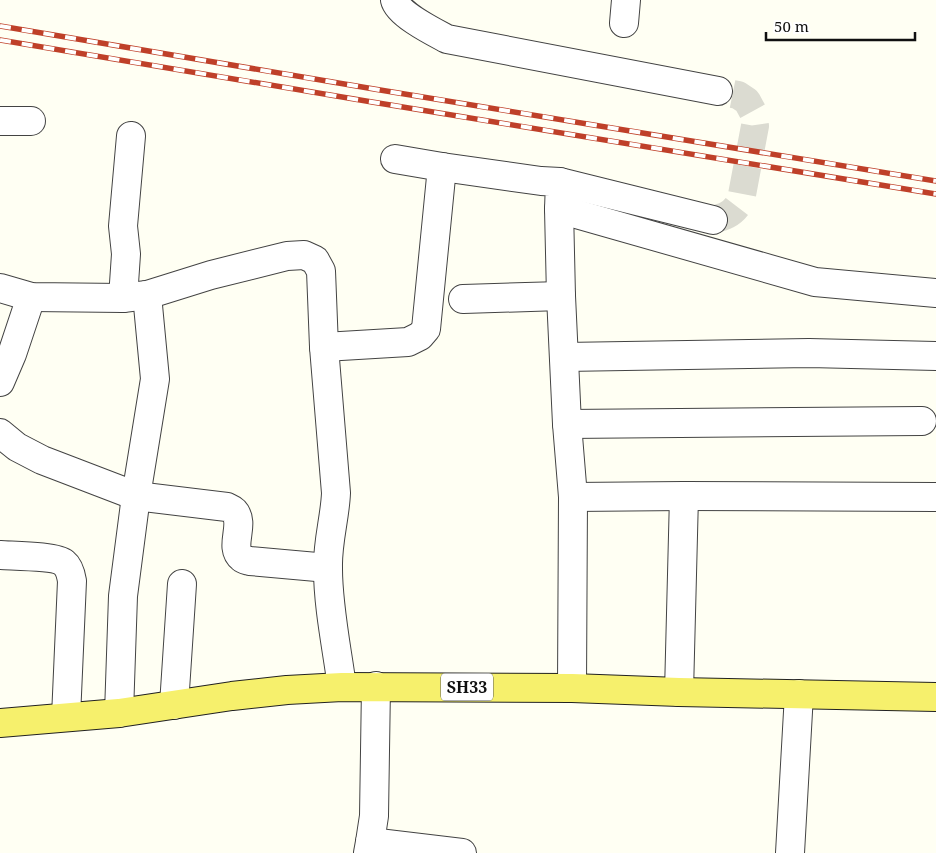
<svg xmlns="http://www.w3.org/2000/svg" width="936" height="853" font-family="'Noto Serif',serif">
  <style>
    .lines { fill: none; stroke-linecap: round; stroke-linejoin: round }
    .minor-tunnel { stroke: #dbdbd1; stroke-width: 28; stroke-dasharray: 28 14; stroke-linecap: butt }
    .minor-casing { stroke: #434343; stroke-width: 30 }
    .major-casing { stroke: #212121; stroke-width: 30 }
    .minor { stroke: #fff; stroke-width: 28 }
    .major { stroke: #f6f06c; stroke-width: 28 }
    .rail-casing { stroke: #bf4029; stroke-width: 5.5 }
    .rail { stroke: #fff; stroke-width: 4; stroke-dasharray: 11; stroke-linecap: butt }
    .labels { text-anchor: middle; stroke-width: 5; stroke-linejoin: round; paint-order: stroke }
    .shield { fill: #fff; stroke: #585858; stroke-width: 1 }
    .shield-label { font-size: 16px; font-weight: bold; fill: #101010 }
  </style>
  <rect width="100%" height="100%" fill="#fffff3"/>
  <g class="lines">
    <path class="minor-tunnel" d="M713,220C727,216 734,213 741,200L755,126L753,112L747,101L738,95L718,91"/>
    <defs>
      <g id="minor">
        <path d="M395,0C398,14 434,32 447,39L718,91"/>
        <polyline points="624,23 626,0"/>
        <polyline points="0,121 31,121"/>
        <polyline points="395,159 442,167 541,181 560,182 559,209 561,296 567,424 573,497 572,688"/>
        <polyline points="560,182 713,220"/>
        <polyline points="559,209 815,282 936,293"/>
        <path d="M0,288L31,297L123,298L147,295L211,275L287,256L304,255L315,260L321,271L324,347L336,493C335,518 327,543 328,569C328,607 337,649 342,687"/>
        <polyline points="123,298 126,254 123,226 131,136"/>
        <polyline points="463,299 561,296"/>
        <polyline points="324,347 408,342 420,336 426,329 442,167"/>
        <polyline points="564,357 809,353 936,356"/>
        <polyline points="0,382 12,354 31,297"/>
        <polyline points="567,424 922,421"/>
        <path d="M0,433L17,447L42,460L136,496L227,507C229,508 232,509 234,511C246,524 228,547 242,558C244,560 247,560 250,561L328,568"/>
        <polyline points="573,497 684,496 936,497"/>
        <path d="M0,555C13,556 56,556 64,563C69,567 71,575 72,581L66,717"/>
        <polyline points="679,692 684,496"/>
        <polyline points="174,705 182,584"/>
        <polyline points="119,713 123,596 136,496 155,379 147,295"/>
        <polyline points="370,842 462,853"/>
        <polyline points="368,853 370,842 374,816 376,686"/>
        <polyline points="790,853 799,694"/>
      </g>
      <polyline id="major" points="0,723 119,713 232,696 287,690 342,687 572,688 679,692 936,697"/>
    </defs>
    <use href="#minor" class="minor-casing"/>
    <use href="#major" class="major-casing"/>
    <use href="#minor" class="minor"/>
    <use href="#major" class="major"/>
    <defs>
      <g id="rail">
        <polyline points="0,26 374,89 936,181"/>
        <polyline points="0,40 372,102 936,194"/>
      </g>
    </defs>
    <use href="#rail" class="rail-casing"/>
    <use href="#rail" class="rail"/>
  </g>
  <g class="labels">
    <rect class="shield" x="441" y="673.5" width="52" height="27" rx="4"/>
    <g class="shield-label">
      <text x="467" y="693">SH33</text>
    </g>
  </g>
  <path d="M766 32v8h149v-8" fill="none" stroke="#101010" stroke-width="2.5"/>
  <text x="774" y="32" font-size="15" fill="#101010" stroke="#ffffff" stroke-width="4" paint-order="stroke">50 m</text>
</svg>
